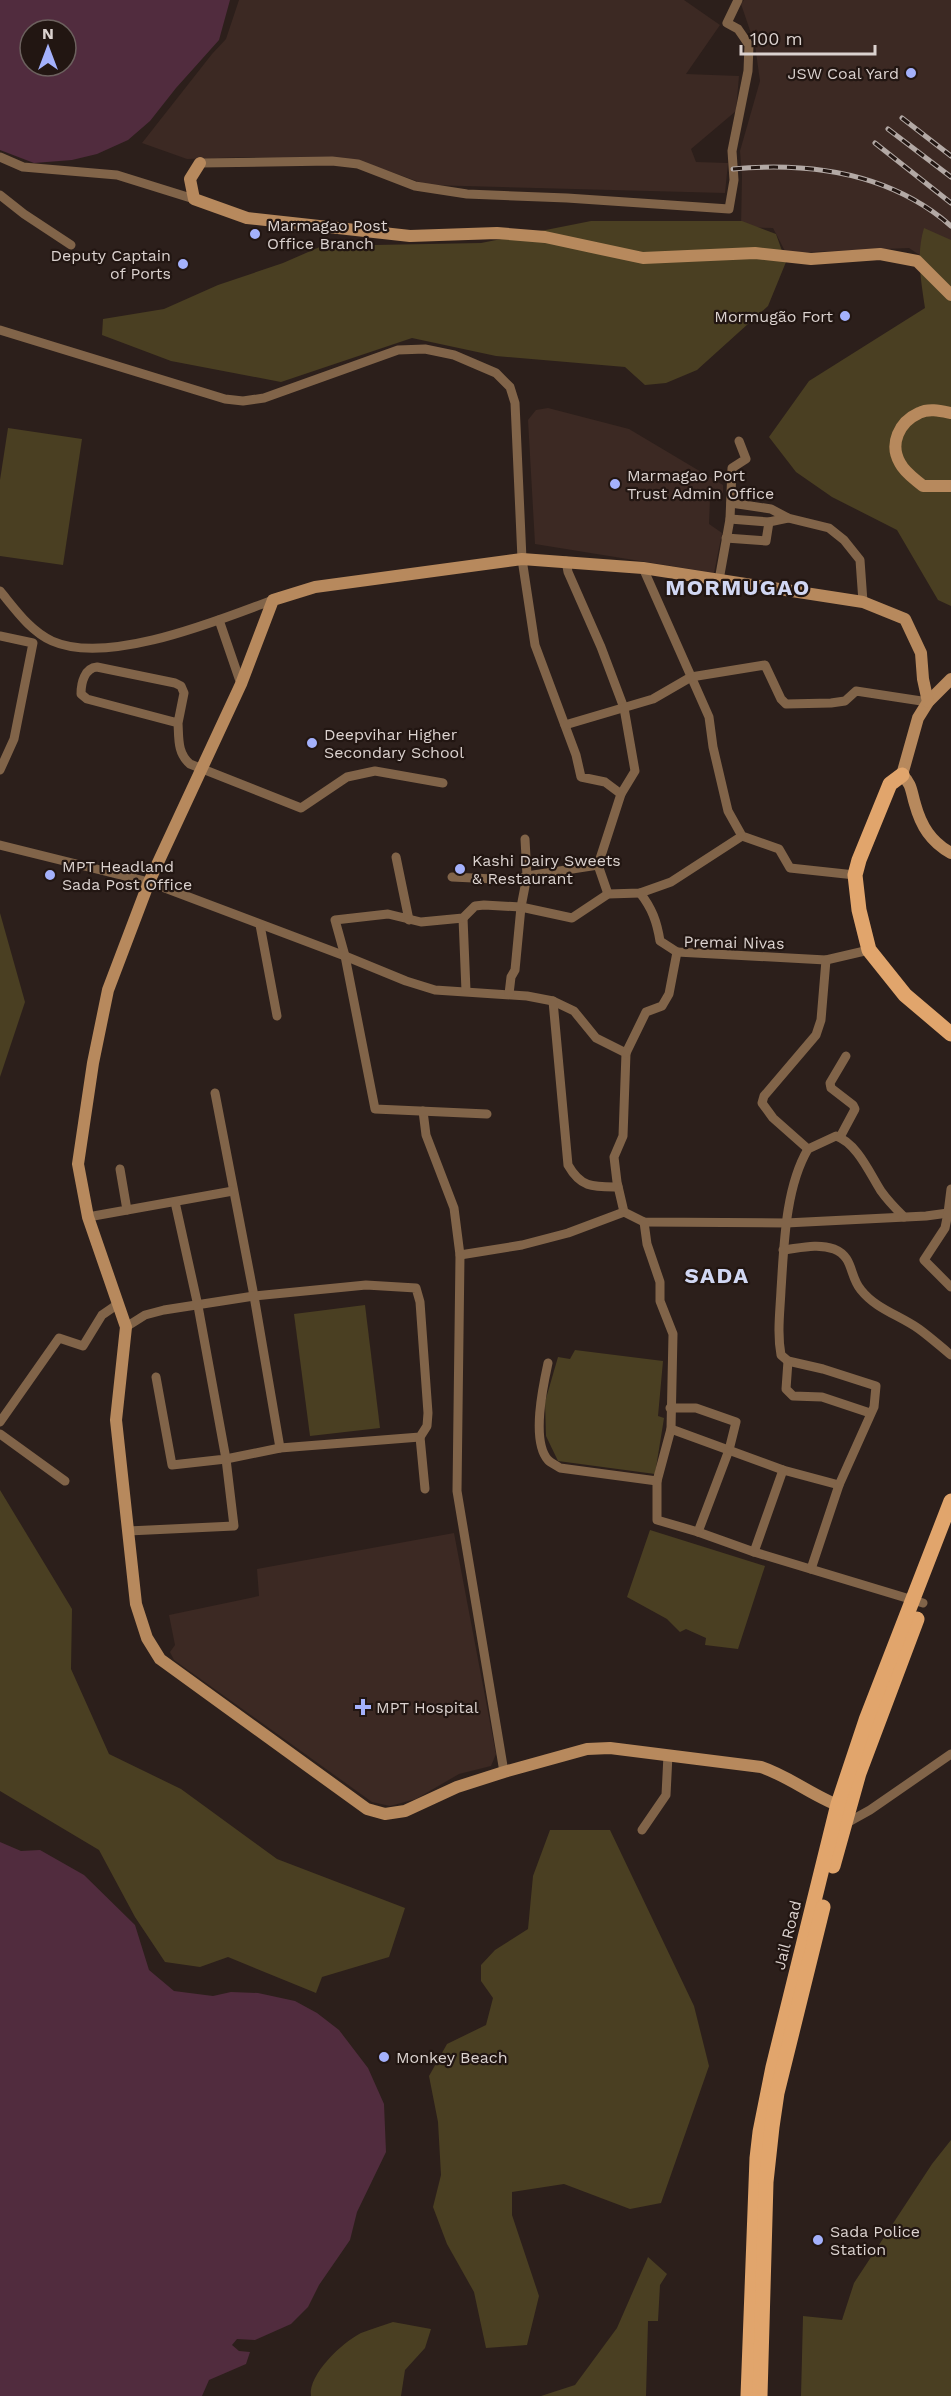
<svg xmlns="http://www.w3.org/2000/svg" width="951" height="2396" font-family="'Work Sans',sans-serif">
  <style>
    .built { fill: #3c2923 }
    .green { fill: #4a3f22 }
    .water { fill: #512c3e; fill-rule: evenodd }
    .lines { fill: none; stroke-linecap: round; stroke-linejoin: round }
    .street { stroke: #816449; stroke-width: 9 }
    .secondary { stroke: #b7895d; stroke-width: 12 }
    .primary { stroke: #e1a56c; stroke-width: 15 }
    .rail-casing { stroke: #b3a9a5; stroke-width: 5 }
    .rail { stroke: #221612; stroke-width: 3; stroke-dasharray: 9; stroke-linecap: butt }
    .poi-dot { fill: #a4b1fc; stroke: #221612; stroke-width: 2 }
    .labels { text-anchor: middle; stroke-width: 4.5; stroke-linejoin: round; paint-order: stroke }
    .poi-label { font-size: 16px; fill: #dbd2cf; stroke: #221612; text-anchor: start }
    .street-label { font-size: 16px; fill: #dbd2cf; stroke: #221612 }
    .district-label { font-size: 22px; font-weight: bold; letter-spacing: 1.5px; fill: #d1d7f3; stroke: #221612 }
  </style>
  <rect width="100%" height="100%" fill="#2c1f1b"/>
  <g class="built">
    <polygon points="239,0 684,0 720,25 686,74 739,76 736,111 691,149 696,162 728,163 725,193 428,185 357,160 247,157 187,159 142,143 212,54 226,39"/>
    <polygon points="744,0 951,0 951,276 909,248 786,253 773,228 741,227 742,176 740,151 760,81 755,45 741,4"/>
    <polygon points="548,408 629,429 723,485 723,493 710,498 709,524 722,533 714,573 535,544 528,420 536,410"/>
    <polygon points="454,1533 496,1754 491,1766 459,1774 416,1799 390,1806 372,1802 174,1660 170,1652 175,1645 169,1615 259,1596 257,1569"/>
  </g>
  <g class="green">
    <polygon points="591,221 742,221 776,234 786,262 768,306 697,370 666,383 645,385 625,367 496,356 412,338 281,382 171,361 102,335 103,319 164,309 218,285 283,263 322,246 481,243"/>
    <path d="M924,228L951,240V606L938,600L897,530L832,497L796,472L769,437L809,381L925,308C921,280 916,255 924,228Z"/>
    <polygon points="8,428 82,439 63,565 0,556 0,480"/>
    <polygon points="0,913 25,1002 0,1077"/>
    <polygon points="365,1305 380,1428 310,1436 294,1314"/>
    <polygon points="575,1350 663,1361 658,1416 664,1418 655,1474 558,1461 546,1436 545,1402 558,1357 570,1359"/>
    <polygon points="0,1490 72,1609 71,1669 109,1754 181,1789 277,1859 405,1908 389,1957 322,1977 316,1993 228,1957 200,1967 165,1962 135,1917 99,1850 0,1791"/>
    <polygon points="650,1530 765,1566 738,1649 705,1645 706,1638 686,1629 680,1632 667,1619 627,1597"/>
    <polygon points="550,1830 610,1830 694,2006 709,2066 661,2203 630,2209 564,2184 512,2192 512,2215 539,2296 527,2345 486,2348 474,2292 447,2244 433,2207 441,2175 438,2122 429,2076 447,2044 486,2025 493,1998 481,1981 481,1965 495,1950 528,1929 533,1876"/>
    <polygon points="951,2140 951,2396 801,2396 803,2316 842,2320 854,2283 932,2164"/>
    <polygon points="648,2257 667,2274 660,2285 658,2321 648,2321 646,2396 541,2396 575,2385 617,2328"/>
    <path d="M393,2322L431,2329L425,2348L405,2370L401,2396H311C308,2374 343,2342 361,2333C371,2329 382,2326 393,2322Z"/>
  </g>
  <g class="water">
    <path d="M0,0H230L219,40L176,88L150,121L128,140L97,154L72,160L34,163L0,150ZM30,30H66V66H30Z"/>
    <polygon points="0,1842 21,1851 40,1850 84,1875 135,1925 149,1970 174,1991 213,1996 231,1992 258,1993 295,2001 317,2013 339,2030 368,2068 384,2104 386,2152 357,2212 350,2240 319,2285 308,2307 291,2324 255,2340 237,2339 232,2345 239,2351 250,2352 246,2364 209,2380 202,2396 0,2396"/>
  </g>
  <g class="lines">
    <g class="street">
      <polyline points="0,157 23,167 117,175 194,199"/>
      <polyline points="200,163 332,161 358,164 415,186 467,194 567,198 729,209 734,180 732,151 748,71 749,45 738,29 727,23 738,0"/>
      <polyline points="0,195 24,214 71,245"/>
      <polyline points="0,330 225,399 243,401 264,398 398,350 425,349 454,355 496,373 510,387 515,403 522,559 535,645 576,755 581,777 605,782 621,794"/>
      <polyline points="731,503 771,509 788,518 829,528 844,540 860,560 863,602"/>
      <polyline points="730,519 769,522 788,518"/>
      <polyline points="726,538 766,541 769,522"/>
      <polyline points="566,561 568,572 601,647 624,708 635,771 621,794 598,865 608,894"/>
      <polyline points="643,568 709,717 713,747 728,811 742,836 779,849 790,868 855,875"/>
      <polyline points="719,580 730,519 732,468 746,459 739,441"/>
      <path d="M0,591C15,609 30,631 52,641C108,666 219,620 273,600"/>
      <polyline points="219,620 241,684"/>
      <polyline points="0,636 33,643 14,739 0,770"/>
      <path d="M178,723L184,693L181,686L175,683L97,667C85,668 81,682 81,694L87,699L178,723C179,738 177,753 190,764L301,808L347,777L375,771L443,783"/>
      <polyline points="565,725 653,699 691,677 765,665 781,699 786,704 831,703 845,701 856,691 928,702"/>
      <polyline points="0,845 149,882 345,956 406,981 435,990 527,996 553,1001 574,1011 596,1038 626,1053 623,1136 614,1157 617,1182 624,1212 644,1222 786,1223 926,1216 948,1213 951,1189"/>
      <polyline points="396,857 409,920"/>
      <polyline points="452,877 517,880 527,876 598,865"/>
      <path d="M640,893C652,908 657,922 660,941L677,952"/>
      <polyline points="463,918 466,991"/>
      <polyline points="260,925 277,1016"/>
      <polyline points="509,994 511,977 515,970 521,907 527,876 525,839"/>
      <path d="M553,1001L568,1165C581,1188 593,1187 618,1187"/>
      <polyline points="626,1053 646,1012 662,1006 669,994 677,952 826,960 869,950"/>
      <polyline points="215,1093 254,1296 280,1448"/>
      <polyline points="423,1111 426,1135 454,1208 460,1255 457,1491 504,1772"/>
      <polyline points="487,1114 375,1109 345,956 335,920 388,914 421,922 463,918 475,906 484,905 521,907 572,918 608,894 640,893 671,882 742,836"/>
      <polyline points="840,1137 855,1109 853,1105 831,1088 830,1083 846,1056"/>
      <polyline points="808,1149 773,1118 762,1103 764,1096 816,1035 821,1020 826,960"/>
      <polyline points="127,1210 233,1191"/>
      <polyline points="948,1213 945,1228 924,1260 951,1287"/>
      <polyline points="88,1217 127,1210 120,1169"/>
      <polyline points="644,1222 647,1244 660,1282 660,1301 673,1334 671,1429 657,1481"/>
      <path d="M783,1250C800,1248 818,1243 834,1249C854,1257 849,1276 861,1290C876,1309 899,1315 919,1329C930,1337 940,1346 951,1355"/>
      <polyline points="460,1255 522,1245 568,1233 624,1212"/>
      <polyline points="126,1327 145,1315 164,1310 254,1296 366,1285 416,1288 420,1302 428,1413 427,1426 420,1437 280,1448 226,1459 234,1526 128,1531"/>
      <polyline points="788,1361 786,1389 793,1396 822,1397 870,1413"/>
      <path d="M548,1363C543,1386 531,1441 548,1460C551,1463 556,1465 560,1468L657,1481V1520L698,1532L754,1552L923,1603"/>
      <polyline points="156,1377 172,1465 226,1459 198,1306 175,1202"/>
      <polyline points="670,1408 696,1408 736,1422 729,1450 698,1532"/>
      <polyline points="0,1422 59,1338 83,1346 102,1315 118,1304"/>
      <polyline points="671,1429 783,1470 839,1485"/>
      <polyline points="0,1434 65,1481"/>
      <polyline points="420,1437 425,1489"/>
      <polyline points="754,1552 783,1470"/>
      <path d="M811,1569L839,1485L874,1407L876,1386L823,1369L788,1361L781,1355C777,1333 780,1312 781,1290C784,1246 785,1188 808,1149L836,1136C857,1143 870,1174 881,1191C888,1201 896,1209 904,1217"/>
      <polyline points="843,1825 870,1810 951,1754"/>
      <polyline points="642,1830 666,1795 668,1755"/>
    </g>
    <g class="secondary">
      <polyline points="200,163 190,179 194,199 247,218 410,236 497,233 545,237 643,258 755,253 811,259 880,254 917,261 951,295"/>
      <path d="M951,413C941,411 929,408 919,413C899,422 889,444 900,463C905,473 915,479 923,486H951"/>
      <path d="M951,679L928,702L918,718L902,775C912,784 911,791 915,804C921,826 931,842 951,853"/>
      <path d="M845,1808C815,1798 791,1777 761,1767L610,1748L587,1749L504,1772L457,1787L405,1811L385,1814L367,1809L160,1659L147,1638L136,1604L116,1420L126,1327L88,1217L78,1164L93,1063L108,990L149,882L241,684L273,600L315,587L522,559L643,568L863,602L905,619L921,653L923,679L928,702"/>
    </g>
    <g class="primary">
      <polyline points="902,775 890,784 859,860 855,875 859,910 869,950 905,995 951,1034"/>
      <polyline points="833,1866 859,1773 917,1619"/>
      <polyline points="748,2396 757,2158 760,2132 773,2067 838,1804 866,1720 951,1501"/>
      <polyline points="760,2396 766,2182 772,2127 777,2093 823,1907"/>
    </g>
    <defs>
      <g id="rail">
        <polyline points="902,118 951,156"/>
        <polyline points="888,129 951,177"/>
        <polyline points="875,143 951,203"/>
        <path d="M733,169C811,162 890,173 951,226"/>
      </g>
    </defs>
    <use href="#rail" class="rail-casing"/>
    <use href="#rail" class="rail"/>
  </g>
  <g class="poi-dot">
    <circle cx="911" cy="73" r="6"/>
    <circle cx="255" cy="234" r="6"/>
    <circle cx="183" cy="264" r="6"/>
    <circle cx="845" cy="316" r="6"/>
    <circle cx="615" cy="484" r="6"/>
    <circle cx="312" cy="743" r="6"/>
    <circle cx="460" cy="869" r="6"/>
    <circle cx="50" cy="875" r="6"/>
    <path d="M360 1698h6v6h6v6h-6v6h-6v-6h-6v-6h6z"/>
    <circle cx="384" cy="2057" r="6"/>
    <circle cx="818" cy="2240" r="6"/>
  </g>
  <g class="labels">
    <g class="poi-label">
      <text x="899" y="79" text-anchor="end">JSW Coal Yard</text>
      <text x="267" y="231">Marmagao Post<tspan x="267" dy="18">Office Branch</tspan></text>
      <text x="171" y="261" text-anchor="end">Deputy Captain<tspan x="171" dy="18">of Ports</tspan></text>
      <text x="833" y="322" text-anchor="end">Mormugão Fort</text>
      <text x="627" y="481">Marmagao Port<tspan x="627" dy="18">Trust Admin Office</tspan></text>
      <text x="324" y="740">Deepvihar Higher<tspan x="324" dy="18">Secondary School</tspan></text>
      <text x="472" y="866">Kashi Dairy Sweets<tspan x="472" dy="18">&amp; Restaurant</tspan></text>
      <text x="62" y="872">MPT Headland<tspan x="62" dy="18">Sada Post Office</tspan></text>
      <text x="376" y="1713">MPT Hospital</text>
      <text x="396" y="2063">Monkey Beach</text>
      <text x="830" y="2237">Sada Police<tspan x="830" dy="18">Station</tspan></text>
    </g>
    <g class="street-label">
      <text transform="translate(734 942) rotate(1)" y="6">Premai Nivas</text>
      <text transform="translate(787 1935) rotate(-76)" y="6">Jail Road</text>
    </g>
    <g class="district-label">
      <text x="738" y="595">MORMUGAO</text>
      <text x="717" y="1283">SADA</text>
    </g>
  </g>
  <g transform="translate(48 48)"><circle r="28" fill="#221612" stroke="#6c615e" stroke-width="1.5"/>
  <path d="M0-4.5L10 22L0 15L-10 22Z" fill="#a4b1fc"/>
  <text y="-9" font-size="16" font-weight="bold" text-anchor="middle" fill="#dbd2cf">N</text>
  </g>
  <path d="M741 45v9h134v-9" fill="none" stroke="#dbd2cf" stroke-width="3"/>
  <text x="750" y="45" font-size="18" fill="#dbd2cf" stroke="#221612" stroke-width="4.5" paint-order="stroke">100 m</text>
</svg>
